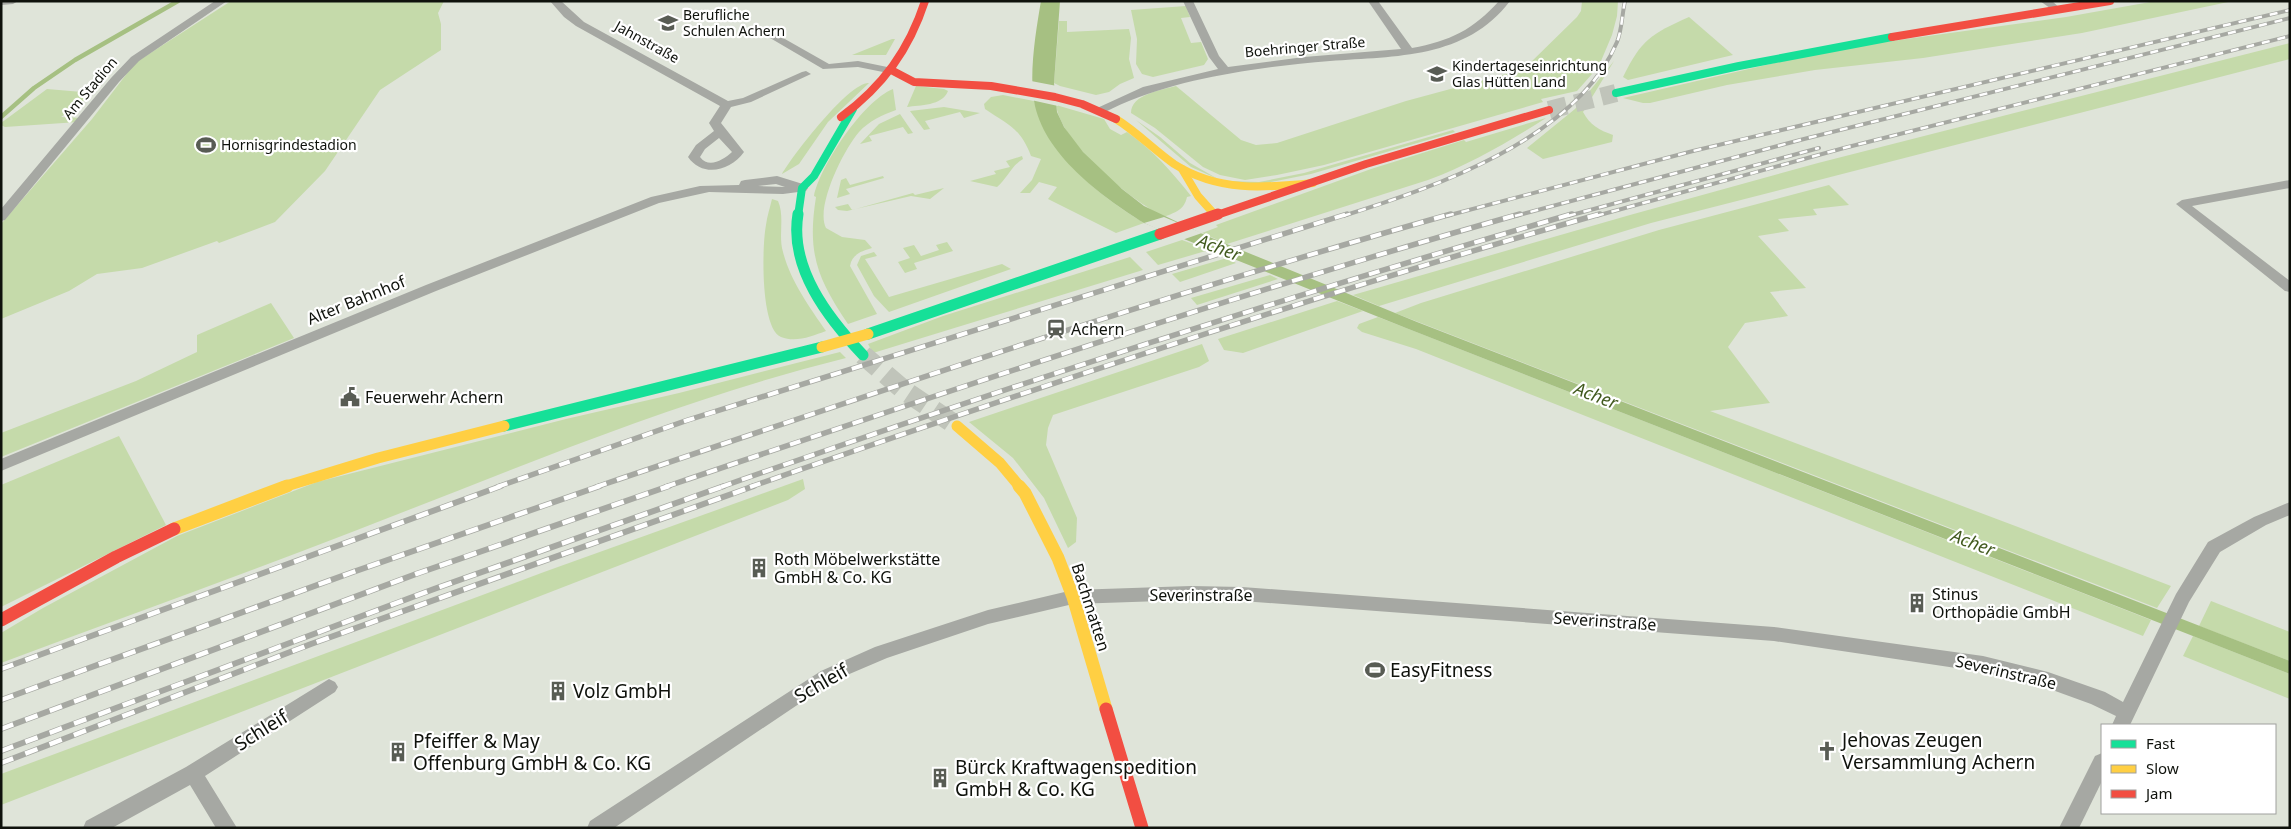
<svg xmlns="http://www.w3.org/2000/svg" width="2291" height="829" font-family="'Noto Sans',sans-serif">
  <style>
    .green { fill: #c5daaa }
    .water { fill: #a6c082 }
    .pier { fill: #dfe4d9 }
    .lines { fill: none; stroke-linecap: round; stroke-linejoin: round }
    .stream { stroke: #a6c082; stroke-width: 4.5 }
    .secondary-tunnel { stroke: #c0c4ba; stroke-width: 20; stroke-dasharray: 20 10; stroke-linecap: butt }
    .primary-tunnel { stroke: #c0c4ba; stroke-width: 18; stroke-dasharray: 18 9; stroke-linecap: butt }
    .street { fill: #a6a8a3; fill-rule: evenodd }
    .fast-far1 { stroke: #16e098; stroke-width: 8 }
    .fast { stroke: #16e098; stroke-width: 11 }
    .slow-far2 { stroke: #ffcf43; stroke-width: 8 }
    .slow-far1 { stroke: #ffcf43; stroke-width: 11 }
    .slow { stroke: #ffcf43; stroke-width: 13 }
    .jam-far2 { stroke: #f24e42; stroke-width: 8 }
    .jam-far1 { stroke: #f24e42; stroke-width: 11 }
    .jam { stroke: #f24e42; stroke-width: 13 }
    .rail-far2-casing { stroke: #a6a8a2; stroke-width: 4 }
    .rail-far1-casing { stroke: #a6a8a2; stroke-width: 5.5 }
    .rail-casing { stroke: #a6a8a2; stroke-width: 6 }
    .rail-far2 { stroke: #fff; stroke-width: 2.5; stroke-dasharray: 8; stroke-linecap: butt }
    .rail-far1 { stroke: #fff; stroke-width: 4; stroke-dasharray: 11; stroke-linecap: butt }
    .rail { stroke: #fff; stroke-width: 4.5; stroke-dasharray: 13; stroke-linecap: butt }
    .slow-bridge { stroke: #ffcf43; stroke-width: 11 }
    .labels { text-anchor: middle; stroke-width: 4.5; stroke-linejoin: round; paint-order: stroke }
    .far-poi-label { font-size: 14px; fill: #0f120c; stroke: #fff; text-anchor: start }
    .far-street-label { font-size: 14px; fill: #0f120c; stroke: #fff }
    .street-label { font-size: 16px; fill: #0f120c; stroke: #fff }
    .poi-label { font-size: 16px; fill: #0f120c; stroke: #fff; text-anchor: start }
    .water-label { font-size: 18px; font-style: italic; fill: #425a1f; stroke: #fff }
    .near-poi-label { font-size: 19px; fill: #0f120c; stroke: #fff; text-anchor: start }
    .near-street-label { font-size: 19px; fill: #0f120c; stroke: #fff }
  </style>
  <rect width="100%" height="100%" fill="#dfe4d9"/>
  <g class="green">
    <polygon points="231,1 444,1 438,13 441,24 441,50 380,90 325,171 275,222 219,243 217,241 142,268 97,274 69,291 1,319 1,224 92,119 135,63"/>
    <path d="M1582,1H1618L1617,16L1612,35L1601,61L1592,74L1577,91L1541,99L1543,102L1324,165L1277,175L1245,180L1220,175L1203,167L1155,128L1131,113C1131,94 1162,90 1176,86L1241,140L1256,145L1277,143L1406,101L1517,71L1529,64L1577,17L1581,11Z"/>
    <polygon points="2156,1 2233,1 2082,33 1923,58 1815,70 1727,85 1650,103 1643,103 1623,98 1779,62 1870,44 2066,17"/>
    <polygon points="1186,6 1190,17 1181,18 1191,43 1201,42 1208,59 1204,65 1153,77 1142,74 1136,64 1137,39 1131,10"/>
    <path d="M1689,17L1733,55L1628,80L1623,77C1641,40 1651,34 1689,17Z"/>
    <polygon points="1059,21 1067,21 1067,32 1129,29 1131,38 1129,59 1134,78 1120,84 1109,92 1096,95 1060,86 1054,83"/>
    <polygon points="892,39 895,39 886,55 852,55"/>
    <polygon points="2290,43 2290,59 1651,223 1379,306 1353,295 1630,215 1818,163"/>
    <path d="M1614,61L1583,112C1590,125 1599,130 1613,135L1612,142L1543,159L1527,148L1575,109Z"/>
    <path d="M869,83L828,122L799,164L782,174C793,155 849,82 869,83Z"/>
    <path d="M916,86L944,89L948,91C942,106 920,105 907,107Z"/>
    <polygon points="47,89 94,93 61,117 82,118 78,122 5,127 1,125 1,123"/>
    <path d="M893,89L896,110C882,115 869,121 859,132C844,149 815,207 826,228L842,237L865,240L872,248C862,251 852,254 850,266L877,314L848,324C817,278 807,253 816,197L814,196C820,166 863,101 893,89Z"/>
    <path d="M1003,95L1034,101C1049,156 1097,194 1144,223L1116,233L1048,199L1057,187L1039,182L1030,193H1020L1032,180L1041,159L1031,156C1020,127 1008,125 985,109L984,104L991,97Z"/>
    <path d="M1056,105L1104,119L1110,129L1121,135L1127,132C1153,150 1172,172 1191,196L1187,197C1184,210 1176,212 1164,217C1130,199 1062,145 1056,105Z"/>
    <polygon points="944,107 980,113 964,118 960,112 925,121 930,129 924,130 910,111"/>
    <polygon points="900,114 913,133 908,134 903,127 869,136 872,141 860,144 879,124"/>
    <path d="M1546,118C1508,142 1471,164 1428,180L1227,244L1202,233L1218,227L1216,225L1371,169L1464,140L1466,142Z"/>
    <polygon points="1136,120 1160,137 1190,163 1218,179 1191,167"/>
    <polygon points="1453,130 1455,132 1311,174 1252,186 1225,181 1259,182 1304,173"/>
    <path d="M1022,156L1023,159C1011,166 1007,179 997,187L970,181L996,174L994,171L1010,167L1006,161Z"/>
    <polygon points="883,176 884,178 846,189 850,194 837,198 841,180 846,178 850,185"/>
    <polygon points="1829,185 1849,205 1813,209 1817,215 1778,219 1789,231 1758,236 1806,288 1770,292 1788,316 1745,323 1728,347 1770,403 1710,411 2018,527 2171,586 2157,608 1395,313 1421,303 1659,230"/>
    <polygon points="944,188 930,199 911,196 847,211 838,210 835,207 848,204 852,210 913,193 915,195"/>
    <path d="M772,199L778,201C785,217 778,236 783,252C790,280 810,308 826,331C812,336 796,343 781,337C760,328 762,245 766,225C767,216 770,208 772,199Z"/>
    <polygon points="1182,240 1209,250 1158,265 1146,252"/>
    <polygon points="947,242 953,251 914,263 917,269 905,273 898,262 910,258 903,248 914,245 921,256 939,250 936,245"/>
    <polygon points="874,252 877,256 865,259 889,297 1002,264 1011,269 889,312 874,296 857,265 861,256"/>
    <polygon points="1130,257 1143,270 873,353 868,344 943,316"/>
    <polygon points="1227,258 1236,263 1180,282 1172,274"/>
    <polygon points="1270,275 1278,279 1197,305 1191,298"/>
    <polygon points="1337,301 1363,311 1243,353 1224,350 1218,339"/>
    <polygon points="271,303 294,338 1,457 1,433 136,381 197,352 197,335"/>
    <polygon points="1378,317 2151,620 2143,636 1416,349 1362,332 1357,328 1359,324"/>
    <polygon points="1202,344 1209,361 1199,367 1053,415 1048,428 1046,445 1077,518 1076,542 1068,548 1044,498 1013,458 969,422"/>
    <path d="M840,352L846,358C677,400 515,469 352,532C236,577 118,619 1,663V633L43,608L177,536L317,482L566,419L679,393Z"/>
    <polygon points="119,436 166,525 1,607 1,485"/>
    <polygon points="803,479 805,489 788,500 1,805 1,774 544,572"/>
    <polygon points="2211,601 2290,632 2290,661 2199,626"/>
    <polygon points="2193,636 2290,674 2290,699 2183,656"/>
  </g>
  <path class="water" d="M1041,1H1060L1054,83L1057,112L1064,127L1083,152L1122,189L1144,206L1207,236L1417,322L2290,661V674L1406,328L1144,223C1101,196 1043,154 1034,101C1029,72 1036,30 1041,1Z"/>
  <g class="pier">
    <polygon points="1031,81 1057,86 1058,106 1031,100"/>
    <polygon points="1164,217 1202,233 1182,240 1144,223"/>
  </g>
  <g class="lines">
    <polyline class="stream" points="1,117 34,88 75,60 178,1"/>
    <polyline class="secondary-tunnel" points="863,355 905,391 957,426"/>
    <polyline class="primary-tunnel" points="1549,110 1616,93"/>
    <g class="street">
      <polygon points="1,1 18,1 13,4 1,5"/>
      <polygon points="215,1 227,1 139,61 119,82 5,220 1,221 1,209 111,78 131,57"/>
      <path d="M550,1H561L584,22L728,101L743,98L802,72L806,71L811,74L751,102L731,107L721,123L744,152C730,171 703,178 688,157L696,145L714,131L709,123L720,106L576,26L564,17ZM719,138L732,152C723,160 709,169 700,157L705,149Z"/>
      <path d="M1183,1H1193L1219,56L1228,67L1304,57L1401,49L1368,1H1378L1412,48C1450,41 1473,30 1499,1H1510C1466,59 1396,56 1330,61C1304,63 1277,66 1251,70C1199,78 1150,89 1103,113H1095L1093,111L1095,109L1143,87L1218,69L1209,57Z"/>
      <polygon points="2040,1 2052,1 2062,10 2057,13"/>
      <polygon points="769,30 829,64 858,61 897,69 898,71 893,74 858,67 823,69 765,35 765,31"/>
      <path d="M777,176L806,185L808,188L806,191L783,194L709,192L659,203L436,291L1,471V459L426,285L651,197L700,186L739,185L741,181L745,180ZM776,184L785,187L758,186Z"/>
      <polygon points="2290,180 2290,188 2192,206 2290,281 2290,292 2285,291 2176,204 2182,200"/>
      <polygon points="2290,502 2290,515 2266,525 2220,552 2189,602 2130,725 2112,725 2116,716 2091,704 2047,688 1983,672 1774,641 1242,601 1191,600 1073,604 988,624 887,658 833,681 614,828 587,828 590,821 821,671 875,647 988,610 1073,590 1191,586 1242,587 1774,627 1983,656 2048,672 2105,692 2123,702 2176,594 2208,542 2254,517"/>
      <polygon points="329,679 335,682 338,687 335,692 205,776 237,828 216,828 190,785 112,828 83,828 86,821 186,767"/>
      <polygon points="2102,753 2102,781 2079,828 2059,828 2095,756"/>
    </g>
    <g class="fast-far1">
      <polyline points="1616,93 1739,66 1892,37"/>
      <polyline points="798,216 802,188 814,176 853,109"/>
    </g>
    <g class="fast">
      <path d="M798,214C789,268 828,318 863,355"/>
      <polyline points="868,334 1160,234"/>
      <polyline points="504,426 822,347"/>
    </g>
    <g class="slow-far2">
      <path d="M1116,119C1137,132 1154,150 1174,164C1218,192 1264,188 1313,183"/>
      <polyline points="1182,169 1198,196 1215,215"/>
    </g>
    <g class="slow-far1">
      <polyline points="957,426 1000,463 1020,487"/>
      <polyline points="283,487 378,458 504,426"/>
    </g>
    <g class="slow">
      <polyline points="1019,486 1025,493 1058,558 1073,597 1106,709"/>
      <polyline points="174,529 287,486"/>
    </g>
    <g class="jam-far2">
      <polyline points="1892,37 2110,1"/>
      <polyline points="893,71 914,82 991,86 1055,97 1082,104 1116,119"/>
      <path d="M841,117C883,86 909,50 925,1"/>
      <polyline points="1214,216 1366,164 1549,110"/>
    </g>
    <polyline class="jam-far1" points="1160,234 1218,214"/>
    <g class="jam">
      <polyline points="1,620 116,557 174,529"/>
      <polyline points="1106,709 1142,828"/>
    </g>
    <defs>
      <g id="rail-far2">
        <path d="M1343,216C1436,187 1576,139 1617,42C1622,30 1622,14 1625,1"/>
        <polyline points="1446,216 1693,151 2290,10"/>
        <polyline points="1515,216 1804,139 2290,18"/>
        <polyline points="1568,216 1819,148"/>
        <polyline points="1596,216 1844,148 2290,36"/>
      </g>
      <g id="rail-far1">
        <polyline points="497,487 688,420 1347,214"/>
        <path d="M596,487C879,391 1163,295 1451,214"/>
        <path d="M665,487C948,391 1232,295 1520,214"/>
        <path d="M721,487C1002,388 1286,297 1572,214"/>
        <path d="M750,487C1031,389 1314,295 1600,214"/>
      </g>
      <g id="rail">
        <polyline points="1,669 501,486"/>
        <polyline points="1,700 353,572 600,486"/>
        <polyline points="1,729 416,574 669,486"/>
        <polyline points="1,751 434,589 724,486"/>
        <polyline points="1,763 311,644 754,486"/>
      </g>
    </defs>
    <use href="#rail-far2" class="rail-far2-casing"/>
    <use href="#rail-far1" class="rail-far1-casing"/>
    <use href="#rail" class="rail-casing"/>
    <use href="#rail-far2" class="rail-far2"/>
    <use href="#rail-far1" class="rail-far1"/>
    <use href="#rail" class="rail"/>
    <polyline class="slow-bridge" points="822,347 868,334"/>
  </g>
  <defs>
    <symbol id="school-bare" viewBox="-9 -9 18 18"><path d="M0-5L7-2L0 1L-7-2ZM-4 1L0 2.5L4 1V4Q0 6-4 4Z" fill="#585c54" stroke="#fff" stroke-width="2.5" paint-order="stroke"/></symbol>
    <symbol id="stadium-bare" viewBox="-9 -9 18 18"><path d="M0-5a6.5 5 0 1 0 0 10a6.5 5 0 1 0 0-10ZM-3.5-1.8h7v3.6h-7Z" fill="#585c54" stroke="#fff" stroke-width="2.5" paint-order="stroke"/></symbol>
    <symbol id="station-bare" viewBox="-9 -9 18 18"><path d="M-3-6H3Q5-6 5-4V2Q5 4 3 4L4.5 6H3L1.5 4h-3L-3 6H-4.5L-3 4Q-5 4-5 2V-4Q-5-6-3-6ZM-3.5-4v3h7v-3ZM-3.5 1v1.5H-2V1ZM2 1v1.5H3.5V1Z" fill="#585c54" stroke="#fff" stroke-width="2.5" paint-order="stroke"/></symbol>
    <symbol id="civic-bare" viewBox="-9 -9 18 18"><path d="M-.6-6.5H3V-4.5H.6V-3L4-1V1h2V6H-6V1h2V-1L-.6-3ZM-1.2 2.5V6h2.4V2.5Z" fill="#585c54" stroke="#fff" stroke-width="2.5" paint-order="stroke"/></symbol>
    <symbol id="building-bare" viewBox="-9 -9 18 18"><path d="M-4-6H4V6H1V3H-1V6H-4ZM-2.5-4.3h1.7v1.8h-1.7ZM.8-4.3h1.7v1.8H.8ZM-2.5-1h1.7V.8h-1.7ZM.8-1h1.7V.8H.8Z" fill="#585c54" stroke="#fff" stroke-width="2.5" paint-order="stroke"/></symbol>
    <symbol id="church-bare" viewBox="-9 -9 18 18"><path d="M-1.2-6h2.4v3.5h3.3v2.4h-3.3V6h-2.4V-.1h-3.3v-2.4h3.3Z" fill="#585c54" stroke="#fff" stroke-width="2.5" paint-order="stroke"/></symbol>
  </defs>
  <g fill-rule="evenodd">
    <use href="#school-bare" x="654" y="9" width="28" height="28"/>
    <use href="#school-bare" x="1423" y="60" width="28" height="28"/>
    <use href="#stadium-bare" x="192" y="131" width="28" height="28"/>
    <use href="#station-bare" x="1042" y="315" width="28" height="28"/>
    <use href="#civic-bare" x="336" y="383" width="28" height="28"/>
    <use href="#building-bare" x="745" y="554" width="28" height="28"/>
    <use href="#building-bare" x="1903" y="589" width="28" height="28"/>
    <use href="#stadium-bare" x="1361" y="656" width="28" height="28"/>
    <use href="#building-bare" x="544" y="677" width="28" height="28"/>
    <use href="#church-bare" x="1813" y="737" width="28" height="28"/>
    <use href="#building-bare" x="384" y="738" width="28" height="28"/>
    <use href="#building-bare" x="926" y="764" width="28" height="28"/>
  </g>
  <g class="labels">
    <g class="far-poi-label">
      <text x="683" y="20">Berufliche<tspan x="683" dy="16">Schulen Achern</tspan></text>
      <text x="1452" y="71">Kindertageseinrichtung<tspan x="1452" dy="16">Glas Hütten Land</tspan></text>
      <text x="221" y="150">Hornisgrindestadion</text>
    </g>
    <g class="far-street-label">
      <text transform="translate(647 42) rotate(29)" y="5">Jahnstraße</text>
      <text transform="translate(1305 47) rotate(-5)" y="5">Boehringer Straße</text>
      <text transform="translate(90 88) rotate(-50)" y="5">Am Stadion</text>
    </g>
    <g class="street-label">
      <text transform="translate(356 300) rotate(-22)" y="6">Alter Bahnhof</text>
      <text x="1201" y="601">Severinstraße</text>
      <text transform="translate(1091 607) rotate(72)" y="6">Bachmatten</text>
      <text transform="translate(1605 621) rotate(4)" y="6">Severinstraße</text>
      <text transform="translate(2006 672) rotate(13)" y="6">Severinstraße</text>
    </g>
    <g class="poi-label">
      <text x="1071" y="335">Achern</text>
      <text x="365" y="403">Feuerwehr Achern</text>
      <text x="774" y="565">Roth Möbelwerkstätte<tspan x="774" dy="18">GmbH &amp; Co. KG</tspan></text>
      <text x="1932" y="600">Stinus<tspan x="1932" dy="18">Orthopädie GmbH</tspan></text>
    </g>
    <g class="water-label">
      <text transform="translate(1219 248) rotate(21)" y="6">Acher</text>
      <text transform="translate(1596 396) rotate(21)" y="6">Acher</text>
      <text transform="translate(1973 543) rotate(21)" y="6">Acher</text>
    </g>
    <g class="near-poi-label">
      <text x="1390" y="677">EasyFitness</text>
      <text x="573" y="698">Volz GmbH</text>
      <text x="1842" y="747">Jehovas Zeugen<tspan x="1842" dy="22">Versammlung Achern</tspan></text>
      <text x="413" y="748">Pfeiffer &amp; May<tspan x="413" dy="22">Offenburg GmbH &amp; Co. KG</tspan></text>
      <text x="955" y="774">Bürck Kraftwagenspedition<tspan x="955" dy="22">GmbH &amp; Co. KG</tspan></text>
    </g>
    <g class="near-street-label">
      <text transform="translate(821 683) rotate(-30)" y="7">Schleif</text>
      <text transform="translate(261 730) rotate(-32)" y="7">Schleif</text>
    </g>
  </g>
  <rect width="2291" height="829" fill="none" stroke="#0f120c" stroke-width="5"/>
  <rect x="2101" y="724" width="175" height="90" fill="#ffffff" stroke="#9fa09e"/>
  <rect x="2111" y="740" width="25" height="8" fill="#16e098" stroke="#9fa09e"/>
  <text x="2146" y="749" font-size="15" fill="#0f120c">Fast</text>
  <rect x="2111" y="765" width="25" height="8" fill="#ffcf43" stroke="#9fa09e"/>
  <text x="2146" y="774" font-size="15" fill="#0f120c">Slow</text>
  <rect x="2111" y="790" width="25" height="8" fill="#f24e42" stroke="#9fa09e"/>
  <text x="2146" y="799" font-size="15" fill="#0f120c">Jam</text>
</svg>
